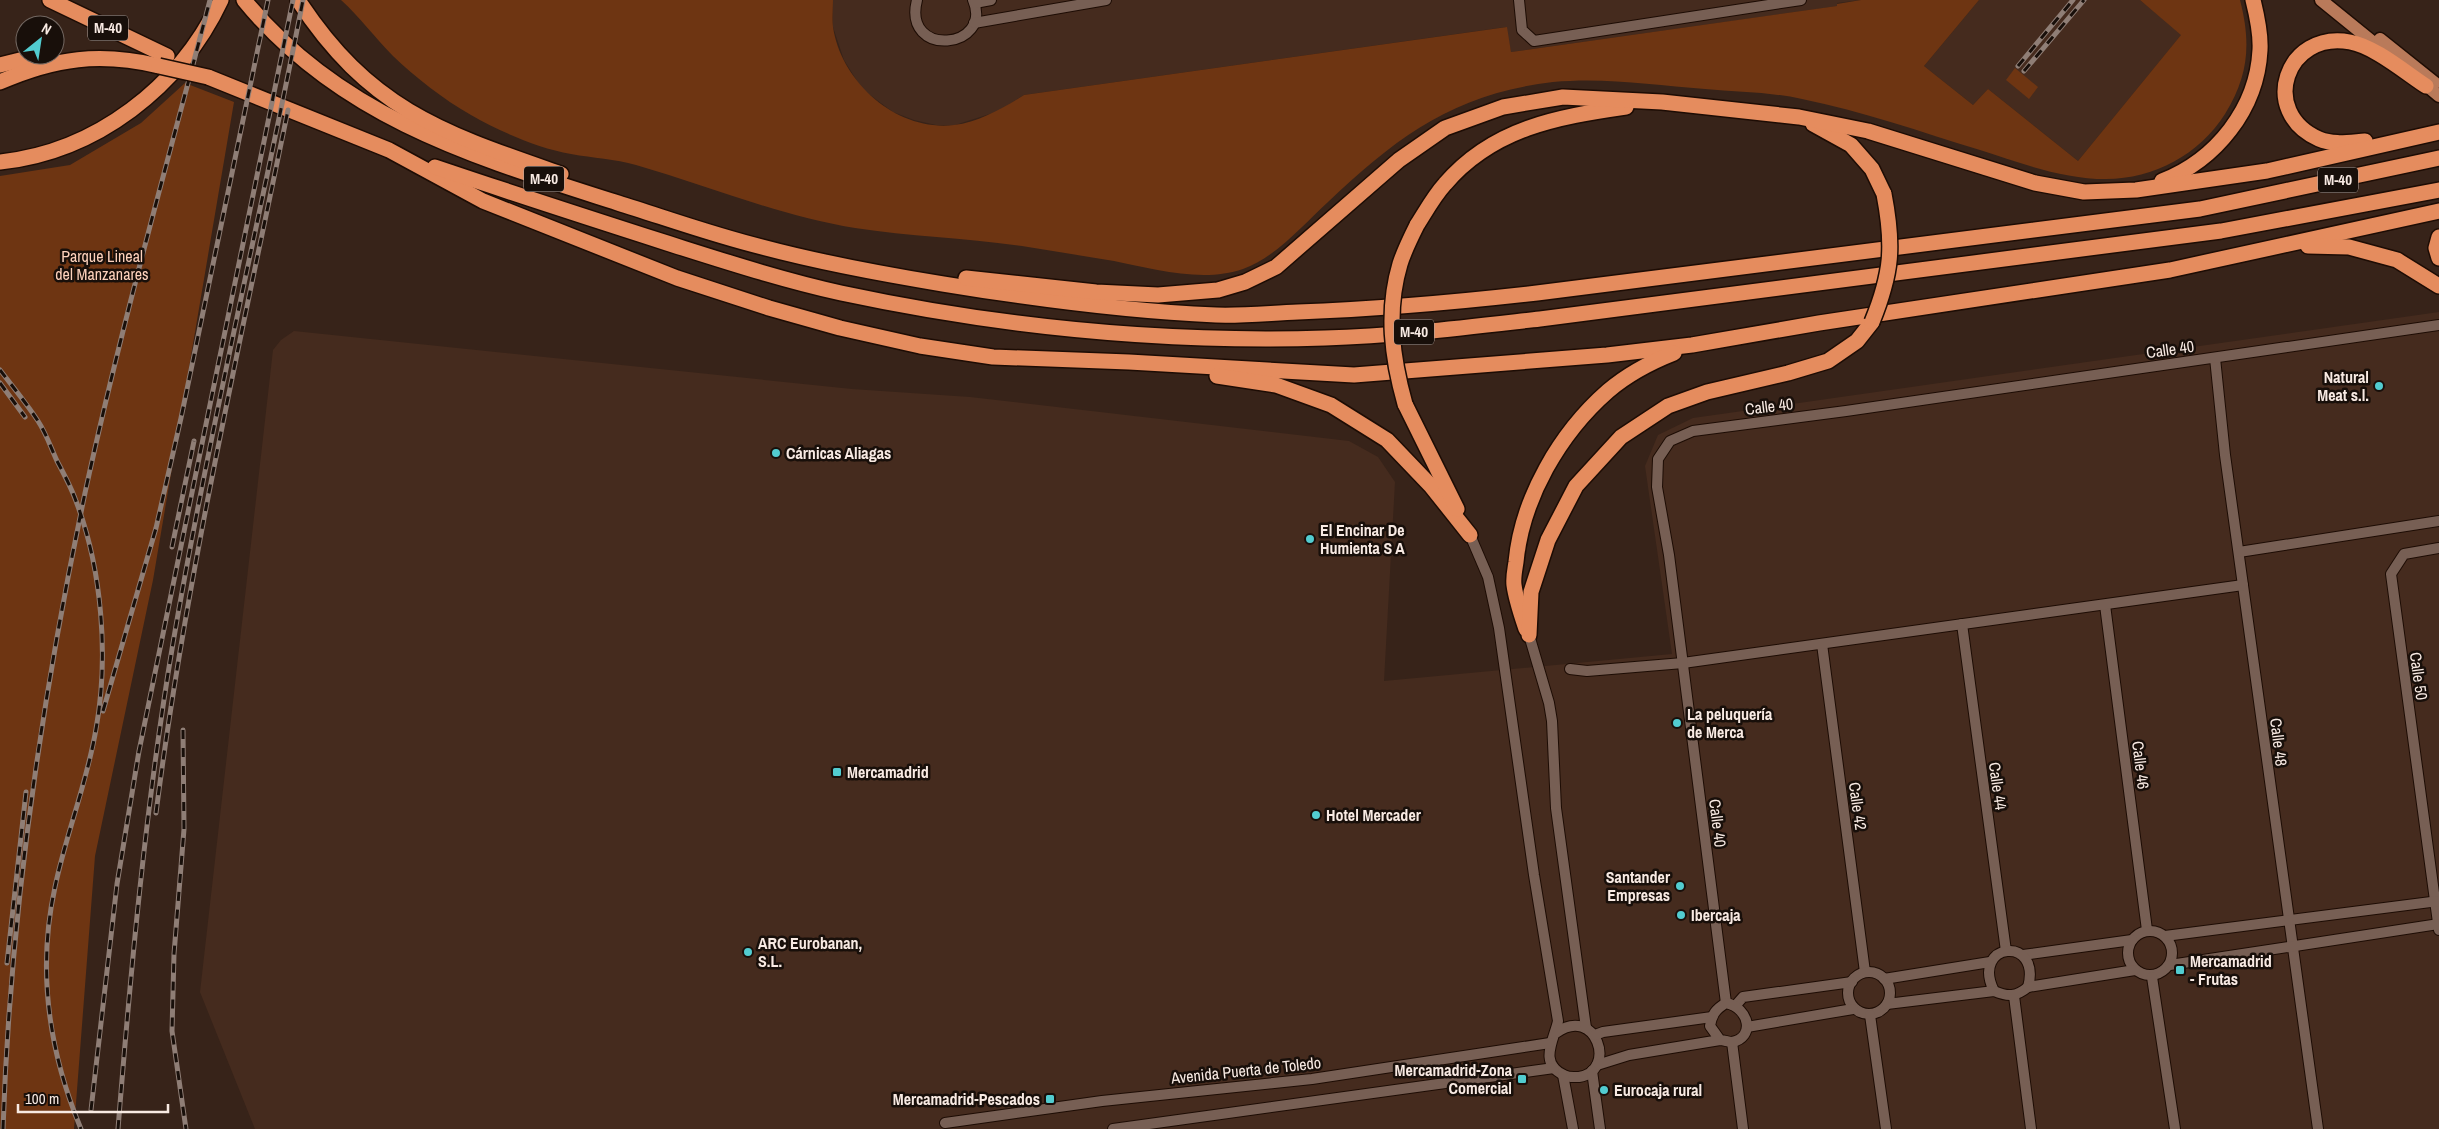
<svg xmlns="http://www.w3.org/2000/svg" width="2439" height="1129" font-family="'Archivo Narrow',sans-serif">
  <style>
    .built { fill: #452b1e }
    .green { fill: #6e3512 }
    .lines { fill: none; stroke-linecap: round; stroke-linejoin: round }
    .minor-casing { stroke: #1d0c04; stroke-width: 12 }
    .major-casing { stroke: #1d0c04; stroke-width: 15 }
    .highway-casing { stroke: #1d0c04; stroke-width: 18 }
    .minor { stroke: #775f54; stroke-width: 10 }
    .major { stroke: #b97a5a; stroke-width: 12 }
    .highway { stroke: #e58c5e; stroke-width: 15 }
    .rail-casing { stroke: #8f7e76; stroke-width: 5 }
    .rail { stroke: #180f0a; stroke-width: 3; stroke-dasharray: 9; stroke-linecap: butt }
    .highway-bridge-casing { stroke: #1d0c04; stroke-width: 18; stroke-linecap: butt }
    .highway-bridge { stroke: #e58c5e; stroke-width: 15 }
    .poi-dot { fill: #52ccd0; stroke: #180f0a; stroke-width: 2 }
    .labels { text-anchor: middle; stroke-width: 5; stroke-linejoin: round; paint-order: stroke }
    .shield { fill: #180f0a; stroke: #b5a8a2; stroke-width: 1 }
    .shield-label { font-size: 15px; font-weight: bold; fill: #f8eae3 }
    .park-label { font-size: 16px; fill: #fed2bc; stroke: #180f0a }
    .street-label { font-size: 16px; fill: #f8eae3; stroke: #180f0a }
    .poi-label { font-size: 16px; font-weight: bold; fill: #f8eae3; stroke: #180f0a; text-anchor: start }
  </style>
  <rect width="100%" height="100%" fill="#372319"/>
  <g class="built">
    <polygon points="833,0 1861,0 1837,3 1838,6 1511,52 1506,27 1024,95 999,111 955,125 936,125 914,120 893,112 862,89 844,60 833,27"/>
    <polygon points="1979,0 2140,0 2182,34 2078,161 1988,89 1973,105 1924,66"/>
    <polygon points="2439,312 2439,1129 255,1129 200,992 273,350 281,340 294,331 852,389 970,397 1349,441 1378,457 1395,482 1384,681 1672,654 1645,466 1658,435 1693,418"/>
  </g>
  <g class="green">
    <path d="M341,0H833C833,9 832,18 833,27C841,82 897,132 954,125C979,122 1003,108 1024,95L1507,27L1511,52L1837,6V4L1861,0H1979L1924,66L1973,105L1988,89L2078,161L2181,35L2140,0H2240C2251,43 2249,75 2225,114C2200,154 2154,179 2106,179C2063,179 2020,163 1980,150C1921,132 1862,111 1802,99C1771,92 1737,92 1705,89C1655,85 1603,77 1553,82C1453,94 1398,136 1328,202C1302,226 1276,257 1243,269C1203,283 1153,269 1114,261C1085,256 1057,252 1028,247C971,238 912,237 855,228C780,216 709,186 636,165C615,159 593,158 571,154C537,148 501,132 471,115C443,99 416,78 393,56C375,38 360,17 341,0Z"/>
    <polygon points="2015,68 2038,87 2029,99 2006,80"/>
    <polygon points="185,83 234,102 153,580 95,856 74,1129 0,1129 0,176 70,165 141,123"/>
  </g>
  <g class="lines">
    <defs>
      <g id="minor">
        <path d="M917,0C902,59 994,49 973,0"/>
        <polyline points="1519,0 1522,30 1534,41 1801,0"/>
        <polyline points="975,3 991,0"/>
        <polyline points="974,23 1106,0"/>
        <polyline points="2215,358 2225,455 2318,1129"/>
        <path d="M1470,535L1488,577L1499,628L1534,875L1558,1021C1554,1040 1538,1063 1564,1075C1569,1078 1573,1077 1579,1077C1618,1071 1596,1004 1556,1033"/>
        <polyline points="2439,548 2404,554 2391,574 2439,930"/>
        <polyline points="2239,552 2439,521"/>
        <polyline points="2105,605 2147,930"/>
        <polyline points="1962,624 2006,951"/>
        <polyline points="1529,635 1549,703 1552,721 1556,808 1586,1028"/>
        <polyline points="1822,644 1865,972"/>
        <polyline points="1570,669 1587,671 1683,663 2243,585"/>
        <circle cx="2150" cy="953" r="22"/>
        <polyline points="2165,936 2439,901"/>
        <polyline points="2023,955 2132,940"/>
        <polyline points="2170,965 2439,924"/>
        <circle cx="1869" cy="993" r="21"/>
        <polyline points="2152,977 2175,1129"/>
        <polyline points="1884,979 1990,962"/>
        <path d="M1994,991C1970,942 2042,935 2028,987"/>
        <polyline points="2014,996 2031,1129"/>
        <polyline points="1726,1003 1669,555 1657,487 1658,459 1670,441 1693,431 1846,411 2439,325"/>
        <path d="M1887,1004L1994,991C2008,997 2016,997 2028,987L2135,970"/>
        <polyline points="1736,1005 1743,997 1852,982"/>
        <polyline points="1870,1015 1886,1129"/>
        <polyline points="1747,1027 1853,1009"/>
        <polyline points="1595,1035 1603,1032 1712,1017"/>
        <polyline points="1732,1042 1743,1129"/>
        <path d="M1597,1065L1629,1055L1720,1040C1723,1040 1729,1042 1732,1042C1755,1038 1750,1008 1726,1003C1716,1009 1712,1014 1710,1026L1720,1040"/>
        <polyline points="1592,1071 1600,1129"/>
        <polyline points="1563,1075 1573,1129"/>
        <polyline points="945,1123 1102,1101 1312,1079 1550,1043"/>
        <polyline points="1113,1129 1554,1068"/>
      </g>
      <g id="major">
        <polyline points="2321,0 2385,52"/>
        <polyline points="2380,39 2435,83"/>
        <polyline points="2420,80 2439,96"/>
      </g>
      <g id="highway">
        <polyline points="50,0 167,56"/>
        <path d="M244,0C341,119 478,158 618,203C666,218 713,235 762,247C822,263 882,274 943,284C1034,299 1124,311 1216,315C1243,316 1271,313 1298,312C1378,309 1458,302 1537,293L2200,209L2439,158"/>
        <path d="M298,0C370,110 443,133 561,174"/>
        <polyline points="0,65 40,55"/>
        <polyline points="208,77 389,150 483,201 677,278 769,308 840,328 920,346 993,357 1129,362 1354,375 1607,355 1692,345 1819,323 2170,270 2439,211"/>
        <path d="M0,82C55,58 100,52 159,66"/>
        <polyline points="1813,124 1851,145 1872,169 1884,194"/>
        <path d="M2365,141C2350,142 2333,145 2319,139C2258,112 2286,30 2350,42C2374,46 2406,73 2426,86"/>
        <path d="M0,162C96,152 180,87 221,0"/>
        <path d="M435,167C512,193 589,218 667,243C724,261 782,280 841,293C1000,327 1163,343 1325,338C1397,336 1469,327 1540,319L2221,231L2439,190"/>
        <path d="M2162,181C2216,160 2257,109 2260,50C2261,33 2257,16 2253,0"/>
        <path d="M1417,225C1426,211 1434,196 1445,184C1493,128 1557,117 1626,107"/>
        <polyline points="2439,237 2436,248 2439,258"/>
        <polyline points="2308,246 2349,247 2397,260 2439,286"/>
        <polyline points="966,278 1096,292 1158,295 1218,290 1245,282 1276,267 1399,160 1445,128 1503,107 1563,97 1662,102 1799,117 1868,131 2035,183 2084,192 2136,190 2267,171 2439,132"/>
        <polyline points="1217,376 1276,385 1331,405 1387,440 1431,486 1470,535"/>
        <polyline points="1405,404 1457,509"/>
        <path d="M1526,629C1521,614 1516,600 1514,585C1513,577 1515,569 1516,562C1522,498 1560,433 1608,391C1628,374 1651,362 1674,353"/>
        <polyline points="1529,635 1531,592 1548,540 1576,486 1621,437 1668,406 1707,392 1788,373 1828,361 1857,341 1872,322"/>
      </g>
    </defs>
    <use href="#minor" class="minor-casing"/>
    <use href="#major" class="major-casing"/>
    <use href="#highway" class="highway-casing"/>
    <use href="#minor" class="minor"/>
    <use href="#major" class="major"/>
    <use href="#highway" class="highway"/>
    <defs>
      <g id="rail">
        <polyline points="2018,66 2073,0"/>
        <polyline points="2024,71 2084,0"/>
        <path d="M0,370C13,387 27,404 38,421C46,433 51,448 57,461C64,474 71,487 76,501C102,569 109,657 96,729C87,783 66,834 55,887C37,969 49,1052 81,1129"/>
        <polyline points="0,383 25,417"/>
        <polyline points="172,547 194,441"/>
        <polyline points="103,711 156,528 181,418 268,0"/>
        <polyline points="183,730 184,829 174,954 172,1031 186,1129"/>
        <path d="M156,813C186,577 240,344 288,110"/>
        <polyline points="7,963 26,792"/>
        <polyline points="91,1110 117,884 139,751 293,0"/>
        <path d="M3,1129C10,915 41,702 85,493C121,327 167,164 210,0"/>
        <path d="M118,1129C131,966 146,804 173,643C210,427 261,215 303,0"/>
      </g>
    </defs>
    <use href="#rail" class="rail-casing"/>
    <use href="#rail" class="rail"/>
    <defs>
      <g id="highway-bridge">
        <polyline points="159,66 208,77"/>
        <path d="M1872,322C1892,273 1894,246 1884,194"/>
        <path d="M1405,404C1392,358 1386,311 1400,264C1404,251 1411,237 1417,225"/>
      </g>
    </defs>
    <use href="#highway-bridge" class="highway-bridge-casing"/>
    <use href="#highway-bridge" class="highway-bridge"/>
  </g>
  <g class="poi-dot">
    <circle cx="2379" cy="386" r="5"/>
    <circle cx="776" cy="453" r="5"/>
    <circle cx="1310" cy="539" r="5"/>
    <circle cx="1677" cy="723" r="5"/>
    <rect x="832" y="767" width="10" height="10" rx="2.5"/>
    <circle cx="1316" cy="815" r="5"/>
    <circle cx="1680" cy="886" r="5"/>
    <circle cx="1681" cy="915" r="5"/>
    <circle cx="748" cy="952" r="5"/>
    <rect x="2175" y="965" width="10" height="10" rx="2.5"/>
    <rect x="1517" y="1074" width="10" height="10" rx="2.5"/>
    <circle cx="1604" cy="1090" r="5"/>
    <rect x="1045" y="1094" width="10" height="10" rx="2.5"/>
  </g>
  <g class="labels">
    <g class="shield">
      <rect x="88" y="15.5" width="40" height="25" rx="4"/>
      <rect x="524" y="166.5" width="40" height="25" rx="4"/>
      <rect x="2318" y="167.5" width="40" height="25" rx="4"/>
      <rect x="1394" y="319.5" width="40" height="25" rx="4"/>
    </g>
    <g class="shield-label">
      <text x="108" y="33">M-40</text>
      <text x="544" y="184">M-40</text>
      <text x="2338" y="185">M-40</text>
      <text x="1414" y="337">M-40</text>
    </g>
    <g class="park-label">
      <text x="102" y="262">Parque Lineal<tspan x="102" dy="18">del Manzanares</tspan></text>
    </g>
    <g class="street-label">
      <text transform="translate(2170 349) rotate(-8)" y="6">Calle 40</text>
      <text transform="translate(1769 406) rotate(-7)" y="6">Calle 40</text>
      <text transform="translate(2419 676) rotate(82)" y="6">Calle 50</text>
      <text transform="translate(2279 742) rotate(83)" y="6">Calle 48</text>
      <text transform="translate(2141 765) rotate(83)" y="6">Calle 46</text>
      <text transform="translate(1998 786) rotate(82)" y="6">Calle 44</text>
      <text transform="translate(1858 806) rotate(82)" y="6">Calle 42</text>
      <text transform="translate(1718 823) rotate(83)" y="6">Calle 40</text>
      <text transform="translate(1246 1070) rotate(-6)" y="6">Avenida Puerta de Toledo</text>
    </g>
    <g class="poi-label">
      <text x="2369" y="383" text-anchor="end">Natural<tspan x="2369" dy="18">Meat s.l.</tspan></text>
      <text x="786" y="459">Cárnicas Aliagas</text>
      <text x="1320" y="536">El Encinar De<tspan x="1320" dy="18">Humienta S A</tspan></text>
      <text x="1687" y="720">La peluquería<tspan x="1687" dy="18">de Merca</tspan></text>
      <text x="847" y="778">Mercamadrid</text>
      <text x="1326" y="821">Hotel Mercader</text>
      <text x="1670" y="883" text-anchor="end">Santander<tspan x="1670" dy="18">Empresas</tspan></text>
      <text x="1691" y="921">Ibercaja</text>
      <text x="758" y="949">ARC Eurobanan,<tspan x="758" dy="18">S.L.</tspan></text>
      <text x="2190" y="967">Mercamadrid<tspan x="2190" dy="18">- Frutas</tspan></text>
      <text x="1512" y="1076" text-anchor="end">Mercamadrid-Zona<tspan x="1512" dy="18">Comercial</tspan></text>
      <text x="1614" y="1096">Eurocaja rural</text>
      <text x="1040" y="1105" text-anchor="end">Mercamadrid-Pescados</text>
    </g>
  </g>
  <g transform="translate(40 40) rotate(30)"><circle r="24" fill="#180f0a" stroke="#726761"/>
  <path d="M0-4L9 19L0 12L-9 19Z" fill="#52ccd0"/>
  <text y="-8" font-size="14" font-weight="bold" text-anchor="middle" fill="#f8eae3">N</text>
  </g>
  <path d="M18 1104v8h150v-8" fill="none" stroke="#f8eae3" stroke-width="2.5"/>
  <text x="25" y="1104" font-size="15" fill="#f8eae3" stroke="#180f0a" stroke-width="4" paint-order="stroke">100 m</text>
</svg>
